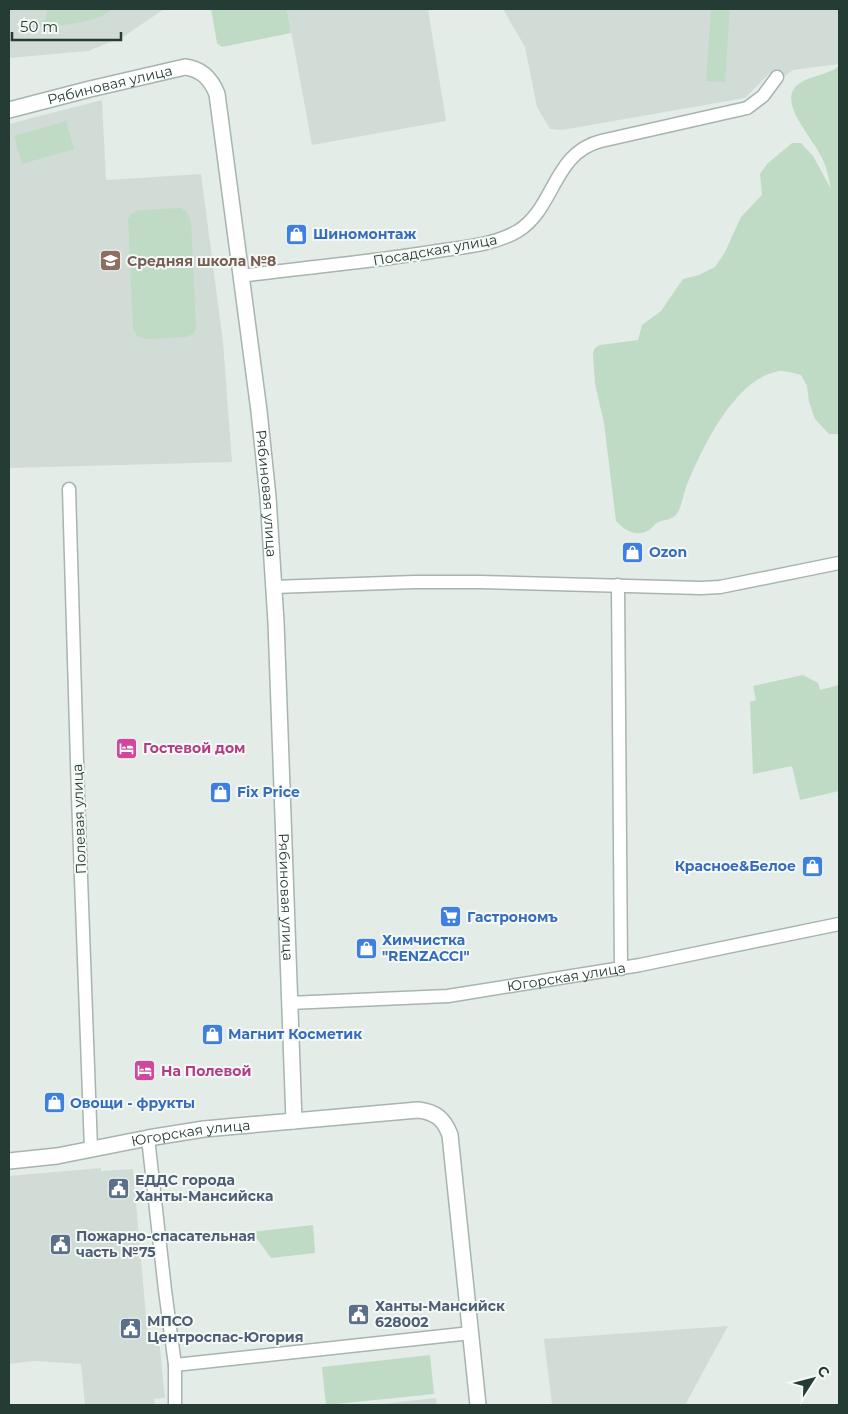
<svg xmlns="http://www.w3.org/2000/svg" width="848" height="1414" font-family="Montserrat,sans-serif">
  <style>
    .built { fill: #d2dcd7 }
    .green { fill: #bfdbc6 }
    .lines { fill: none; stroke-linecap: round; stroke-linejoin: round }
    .minor-casing { stroke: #a7b4af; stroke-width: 15 }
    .tertiary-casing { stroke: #a7b4af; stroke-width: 18 }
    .minor { stroke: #fff; stroke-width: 12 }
    .tertiary { stroke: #fff; stroke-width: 15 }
    .labels { text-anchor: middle; stroke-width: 4; stroke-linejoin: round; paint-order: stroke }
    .street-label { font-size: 14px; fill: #253c35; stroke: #f4f9f6 }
    .shop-label { font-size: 14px; font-weight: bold; fill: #366cbe; stroke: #f4f9f6; text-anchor: start }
    .education-label { font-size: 14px; font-weight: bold; fill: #785e54; stroke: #f4f9f6; text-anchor: start }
    .hotel-label { font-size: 14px; font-weight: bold; fill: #b23c85; stroke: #f4f9f6; text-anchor: start }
    .service-label { font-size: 14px; font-weight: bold; fill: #4e5e75; stroke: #f4f9f6; text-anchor: start }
  </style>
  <rect width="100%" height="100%" fill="#e4ece8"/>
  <g class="built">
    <polygon points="9,9 47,9 45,20 37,20 32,24 107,13 114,9 164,9 123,37 88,51 9,58"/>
    <polygon points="287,9 428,9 446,121 312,145"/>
    <polygon points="503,9 839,9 839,64 793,70 785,76 769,74 745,98 562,130 550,129 537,107 525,47"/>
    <polygon points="102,100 106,180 201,174 223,342 232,462 9,468 9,124"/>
    <polygon points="101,1168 101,1171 133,1169 148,1338 159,1338 165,1398 154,1399 155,1405 85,1405 81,1364 34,1361 9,1364 9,1176"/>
    <polygon points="728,1326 685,1405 552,1405 544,1339"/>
    <polygon points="436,1398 437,1405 373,1405"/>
  </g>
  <g class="green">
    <path d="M47,9H114C90,25 63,25 34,27L32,24L33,21L45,20Z"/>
    <polygon points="211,9 287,9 291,33 222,47 217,43"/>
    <polygon points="711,9 730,9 725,82 706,81"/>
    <path d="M839,66V434H829L815,419L809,402L807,386L801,375C793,373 783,369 775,372C733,382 701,450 686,487C683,495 682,505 678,512C673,521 665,519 658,522C655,524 652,528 649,530C636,538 624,530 616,521L604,423L595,384L593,353L595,348L600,345L638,340L642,325L661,311L683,279L699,275L715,267L725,252L741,217L762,195L760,174L767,164L792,143H801L813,156L831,189C829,178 826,165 821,156C813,138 774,99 800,83C812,75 828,75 839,66Z"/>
    <polygon points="66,121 74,149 22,164 14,136"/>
    <polygon points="181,208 187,212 191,221 196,328 193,334 186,337 147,339 137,336 133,328 128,219 132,213 139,210"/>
    <polygon points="803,675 818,683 820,690 839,685 839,791 800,800 792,766 753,774 750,702 756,700 753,686"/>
    <polygon points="313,1225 315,1253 271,1258 252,1232"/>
    <polygon points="430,1355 434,1394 326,1405 322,1367"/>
  </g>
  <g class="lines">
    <defs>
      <g id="minor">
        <path d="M241,276C306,267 372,262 437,251C464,247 494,245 518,231C555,208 553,153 601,141L747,108L763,96L777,77"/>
        <polyline points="69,489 78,796 91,1149"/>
        <polyline points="618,585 621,969"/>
        <polyline points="274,587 414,582 480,582 701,588 720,587 839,563"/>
        <path id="s1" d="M289,1003L448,996L640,965L839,924"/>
        <polyline points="148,1138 165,1290 175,1365 175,1405"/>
        <polyline points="175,1365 471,1333"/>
      </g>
      <g id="tertiary">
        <path id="s2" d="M9,110L90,89L185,67C202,69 211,79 217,94L259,411L268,497L276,622L294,1121"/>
        <path id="s3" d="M9,1161L57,1156L148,1138L204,1129L418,1110C436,1112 444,1119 450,1135L478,1405"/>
      </g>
    </defs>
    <use href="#minor" class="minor-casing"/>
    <use href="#tertiary" class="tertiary-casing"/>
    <use href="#minor" class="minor"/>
    <use href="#tertiary" class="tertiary"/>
  </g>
  <defs>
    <symbol id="shop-square" viewBox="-11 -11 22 22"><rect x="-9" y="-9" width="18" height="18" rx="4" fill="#3f7fe0" stroke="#f4f9f6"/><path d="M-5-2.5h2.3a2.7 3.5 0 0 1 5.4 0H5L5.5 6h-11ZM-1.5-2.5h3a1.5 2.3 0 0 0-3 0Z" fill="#fff"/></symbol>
    <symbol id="school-square" viewBox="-11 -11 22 22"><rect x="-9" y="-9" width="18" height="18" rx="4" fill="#8d6e63" stroke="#f4f9f6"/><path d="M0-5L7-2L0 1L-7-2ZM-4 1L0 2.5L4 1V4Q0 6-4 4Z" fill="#fff"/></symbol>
    <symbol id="hotel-square" viewBox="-11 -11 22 22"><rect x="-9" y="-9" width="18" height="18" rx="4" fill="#d1479c" stroke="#f4f9f6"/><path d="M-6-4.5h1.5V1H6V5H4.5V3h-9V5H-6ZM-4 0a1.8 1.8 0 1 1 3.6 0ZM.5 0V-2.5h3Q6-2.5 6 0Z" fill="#fff"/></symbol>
    <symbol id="supermarket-square" viewBox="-11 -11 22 22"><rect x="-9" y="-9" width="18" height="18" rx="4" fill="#3f7fe0" stroke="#f4f9f6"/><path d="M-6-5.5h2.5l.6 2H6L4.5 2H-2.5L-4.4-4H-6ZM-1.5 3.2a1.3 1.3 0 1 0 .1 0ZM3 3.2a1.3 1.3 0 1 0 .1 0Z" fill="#fff"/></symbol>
    <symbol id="civic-square" viewBox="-11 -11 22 22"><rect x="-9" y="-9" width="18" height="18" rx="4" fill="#5c6f8a" stroke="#f4f9f6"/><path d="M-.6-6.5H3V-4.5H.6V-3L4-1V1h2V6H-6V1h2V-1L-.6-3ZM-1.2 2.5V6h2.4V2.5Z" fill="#fff"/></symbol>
  </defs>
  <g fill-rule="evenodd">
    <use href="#shop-square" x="284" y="222" width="25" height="25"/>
    <use href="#school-square" x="98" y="248" width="25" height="25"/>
    <use href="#shop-square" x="620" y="540" width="25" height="25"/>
    <use href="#hotel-square" x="114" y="736" width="25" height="25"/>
    <use href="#shop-square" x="208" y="780" width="25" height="25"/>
    <use href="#shop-square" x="800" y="854" width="25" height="25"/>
    <use href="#supermarket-square" x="438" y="904" width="25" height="25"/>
    <use href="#shop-square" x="354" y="936" width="25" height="25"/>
    <use href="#shop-square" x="200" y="1022" width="25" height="25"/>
    <use href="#hotel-square" x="132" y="1058" width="25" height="25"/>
    <use href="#shop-square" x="42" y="1090" width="25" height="25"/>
    <use href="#civic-square" x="106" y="1176" width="25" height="25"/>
    <use href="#civic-square" x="48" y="1232" width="25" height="25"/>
    <use href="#civic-square" x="346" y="1302" width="25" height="25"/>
    <use href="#civic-square" x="118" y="1316" width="25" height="25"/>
  </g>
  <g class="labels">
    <g class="street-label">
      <text dy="5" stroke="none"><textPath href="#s2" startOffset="104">Рябиновая улица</textPath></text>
      <text transform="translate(435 250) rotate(-10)" y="5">Посадская улица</text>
      <text dy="5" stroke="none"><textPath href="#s2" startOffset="628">Рябиновая улица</textPath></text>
      <text transform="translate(79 819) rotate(-92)" y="5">Полевая улица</text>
      <text dy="5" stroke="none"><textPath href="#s2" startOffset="1032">Рябиновая улица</textPath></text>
      <text dy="5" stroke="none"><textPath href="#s1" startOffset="279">Югорская улица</textPath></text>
      <text dy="5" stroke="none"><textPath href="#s3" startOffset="184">Югорская улица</textPath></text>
    </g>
    <g class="shop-label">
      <text x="313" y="239">Шиномонтаж</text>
      <text x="649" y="557">Ozon</text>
      <text x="237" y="797">Fix Price</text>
      <text x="796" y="871" text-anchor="end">Красное&amp;Белое</text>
      <text x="467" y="922">Гастрономъ</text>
      <text x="382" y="945">Химчистка<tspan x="382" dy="16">"RENZACCI"</tspan></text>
      <text x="228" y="1039">Магнит Косметик</text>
      <text x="70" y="1108">Овощи - фрукты</text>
    </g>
    <g class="education-label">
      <text x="127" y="266">Средняя школа №8</text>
    </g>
    <g class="hotel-label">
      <text x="143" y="753">Гостевой дом</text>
      <text x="161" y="1076">На Полевой</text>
    </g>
    <g class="service-label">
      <text x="135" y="1185">ЕДДС города<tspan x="135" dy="16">Ханты-Мансийска</tspan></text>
      <text x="76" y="1241">Пожарно-спасательная<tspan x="76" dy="16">часть №75</tspan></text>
      <text x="375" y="1311">Ханты-Мансийск<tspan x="375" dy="16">628002</tspan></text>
      <text x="147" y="1326">МПСО<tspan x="147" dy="16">Центроспас-Югория</tspan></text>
    </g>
  </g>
  <rect width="848" height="1414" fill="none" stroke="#253c35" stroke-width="20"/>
  <g transform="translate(813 1379) rotate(54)" stroke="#f4f9f6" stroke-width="4" paint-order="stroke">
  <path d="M0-4L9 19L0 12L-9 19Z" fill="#253c35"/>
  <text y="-8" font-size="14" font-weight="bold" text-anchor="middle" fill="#253c35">С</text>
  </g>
  <path d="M12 32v8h109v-8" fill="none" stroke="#253c35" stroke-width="2.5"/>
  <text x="20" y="32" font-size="15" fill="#253c35" stroke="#f4f9f6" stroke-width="4" paint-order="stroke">50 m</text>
</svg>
